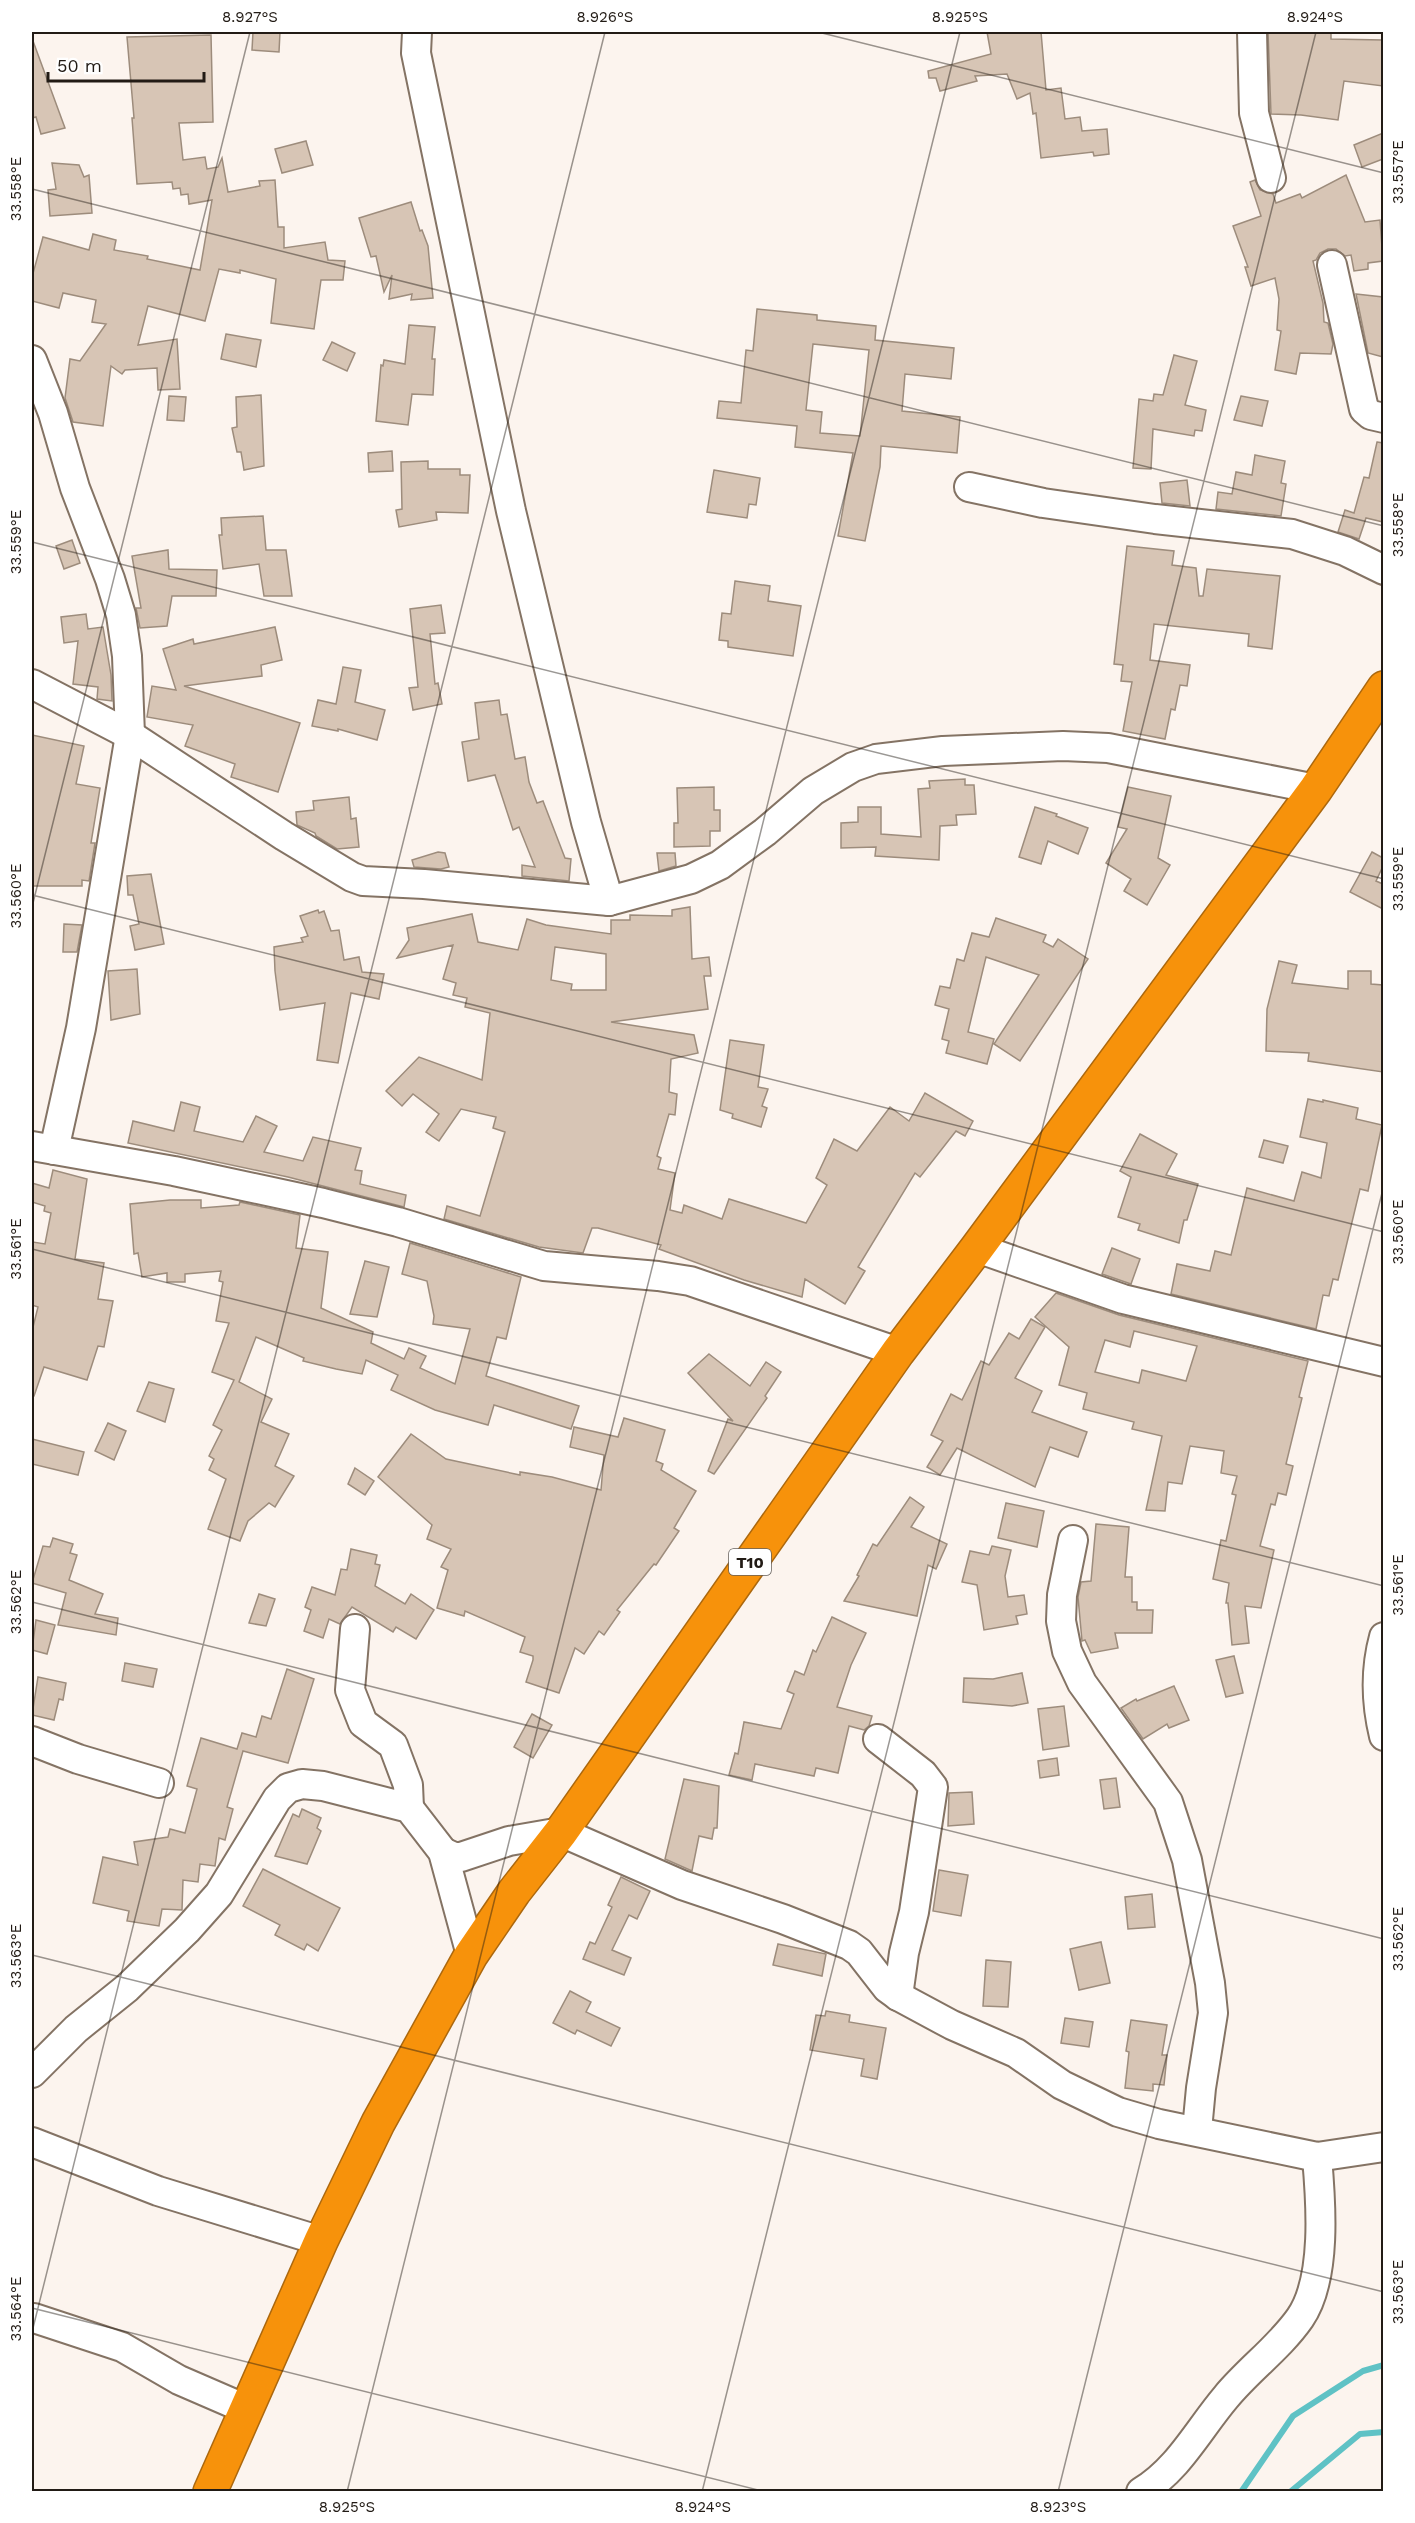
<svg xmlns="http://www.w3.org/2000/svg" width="1415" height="2523" font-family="'Work Sans',sans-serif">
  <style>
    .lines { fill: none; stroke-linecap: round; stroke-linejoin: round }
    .stream { stroke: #5fc2c5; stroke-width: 6 }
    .building { fill: #d7c5b5; stroke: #9d8c7c; stroke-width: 1.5; fill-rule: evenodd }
    .minor-casing { stroke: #847364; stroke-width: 32 }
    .highway-casing { stroke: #ac680e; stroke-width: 36 }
    .minor { stroke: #fff; stroke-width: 28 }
    .highway { stroke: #f7920b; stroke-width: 33 }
    .ticks { fill: none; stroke: #221b15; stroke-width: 1.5; stroke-opacity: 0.45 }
    .labels { text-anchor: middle; stroke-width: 4.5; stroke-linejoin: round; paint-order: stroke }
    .shield { fill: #fff; stroke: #645f5b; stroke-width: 1.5 }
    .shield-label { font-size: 16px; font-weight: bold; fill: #221b15 }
    .neatline { fill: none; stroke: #221b15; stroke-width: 2 }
    .ticks-label { font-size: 15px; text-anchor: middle; fill: #221b15 }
  </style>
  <rect width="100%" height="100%" fill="#fcf4ee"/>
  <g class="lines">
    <g class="stream">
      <polyline points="1241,2492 1293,2416 1363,2371 1384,2365"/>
      <polyline points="1290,2492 1360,2434 1384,2432"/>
    </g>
  </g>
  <g class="building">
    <polygon points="253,32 280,32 279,52 252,50"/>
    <polygon points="987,32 1041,32 1046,90 1061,88 1065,119 1080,117 1082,131 1107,129 1109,154 1094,156 1093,152 1041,158 1036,113 1033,114 1030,93 1017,99 1007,74 975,76 977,81 940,91 936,78 929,78 928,71 991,54"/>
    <polygon points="1268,32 1331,32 1331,39 1383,40 1383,86 1344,81 1338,120 1301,115 1271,114"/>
    <polygon points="211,35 213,122 179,123 183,160 205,157 207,169 218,167 222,158 228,192 260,186 259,181 275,180 278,227 284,227 284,248 325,242 328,260 345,261 343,280 321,280 314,329 271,323 276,279 240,270 240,273 219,269 205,321 148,306 138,345 177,339 180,389 158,390 157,368 125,370 122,374 111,366 103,426 73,422 65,398 70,359 80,361 106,324 92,322 96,300 63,293 59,308 32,301 32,277 43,237 89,250 93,234 116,240 114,250 148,256 147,259 200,270 212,200 189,204 188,194 181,195 180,188 173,189 172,182 137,184 132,118 134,118 127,37"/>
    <polygon points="33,41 65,128 41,134 36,117 32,118"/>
    <polygon points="1383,133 1383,159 1362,167 1354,145"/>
    <polygon points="306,141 313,165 282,173 275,149"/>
    <polygon points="52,163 79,165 84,177 89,175 92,213 50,216 48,190 56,189"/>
    <polygon points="1346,175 1365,222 1380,220 1383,261 1368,263 1368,269 1354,271 1351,255 1345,256 1336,249 1328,249 1320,253 1316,260 1313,261 1323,303 1324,322 1328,323 1333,344 1331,354 1300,353 1296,374 1275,370 1281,331 1277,330 1279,299 1275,278 1251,286 1245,267 1248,267 1233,226 1261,216 1250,182 1255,180 1260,190 1273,194 1276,203 1300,194 1302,198"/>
    <polygon points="411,202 420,231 422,230 428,246 433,298 411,300 412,294 389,299 392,275 384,292 376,256 371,257 359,218"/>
    <polygon points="1356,294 1383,297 1383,357 1368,353"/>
    <path d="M757,309L817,315V320L876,326L875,340L954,348L951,379L905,374L902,411L960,417L957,453L881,446L880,467L865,541L838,536L853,453L795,447L797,426L717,418L719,401L741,403L746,350L753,351ZM813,344L869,350L860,436L820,433L822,412L806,410Z"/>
    <polygon points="409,325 435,327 432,359 435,359 433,395 412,394 408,425 376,421 381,365 383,366 384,360 405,364"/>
    <polygon points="226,334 261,340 256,367 221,359"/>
    <polygon points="332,342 355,353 347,371 323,360"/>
    <polygon points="1174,355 1197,361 1185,405 1206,410 1202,431 1195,430 1194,436 1153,429 1151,469 1133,468 1139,399 1153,401 1154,394 1163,395"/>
    <polygon points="261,395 264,466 244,470 241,452 237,452 232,428 237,427 236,397"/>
    <polygon points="169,396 186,397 184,421 167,420"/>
    <polygon points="1241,396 1268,401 1262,426 1234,420"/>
    <polygon points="1377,442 1383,443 1383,522 1366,518 1359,539 1338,532 1345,510 1354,513 1364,477 1369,478"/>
    <polygon points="392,451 393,471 369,472 368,453"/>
    <polygon points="1255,455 1285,461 1281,483 1286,484 1281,516 1216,509 1218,492 1232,494 1236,472 1252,475"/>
    <polygon points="428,461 428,469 460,469 460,475 470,475 468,513 436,512 437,520 399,527 396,510 402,509 401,462"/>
    <polygon points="714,470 760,478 756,505 749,504 747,518 707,512"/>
    <polygon points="1187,480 1190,506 1162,503 1160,483"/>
    <polygon points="263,516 266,550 286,550 292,596 264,596 259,564 223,569 219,535 222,535 221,518"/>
    <polygon points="72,540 80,563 64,569 56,546"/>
    <polygon points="1127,546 1174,551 1172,565 1196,568 1199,596 1203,596 1207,569 1280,576 1272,649 1248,646 1249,634 1154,624 1150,660 1190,665 1187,686 1180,685 1175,710 1171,709 1165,739 1123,731 1132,682 1121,681 1123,665 1114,664"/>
    <polygon points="168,550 169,569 217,570 216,596 172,596 167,626 140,628 136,608 141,608 132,556"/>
    <polygon points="735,581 770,586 768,601 801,606 793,656 728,647 728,641 719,640 722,613 731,614"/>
    <polygon points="441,605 445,633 430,634 435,684 438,683 442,704 413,710 409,688 418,687 410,609"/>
    <polygon points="86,614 88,629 103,627 111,675 112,701 97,699 98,687 73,684 78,641 64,643 61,617"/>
    <polygon points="275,627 282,660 261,665 262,676 184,686 300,723 278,792 231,777 235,764 185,746 193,725 147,717 152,686 176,690 163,649 193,639 194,644"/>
    <polygon points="343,667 361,670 355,702 385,710 377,740 338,729 338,731 312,726 318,700 336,704"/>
    <polygon points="499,700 501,715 507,714 515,759 525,757 529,782 537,803 543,801 565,858 571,859 569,881 522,876 522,865 535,867 519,827 513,830 495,775 468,781 462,742 479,739 475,703"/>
    <polygon points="32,735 84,746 76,784 100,788 91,843 95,843 89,881 82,880 82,886 32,886"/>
    <polygon points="965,779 965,785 974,785 976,814 956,815 957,825 940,826 939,860 875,856 876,847 841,848 841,823 858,822 858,807 881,807 881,834 921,837 918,789 930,788 929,781"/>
    <polygon points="714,787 714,810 720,810 720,831 710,831 710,846 674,847 674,823 678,823 677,788"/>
    <polygon points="1128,787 1171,796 1158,858 1170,865 1147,905 1124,891 1131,879 1106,863 1127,829 1118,827"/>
    <polygon points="349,797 351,819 356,818 359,847 337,849 316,836 315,833 297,825 296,812 314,810 313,801"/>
    <polygon points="1035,807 1057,814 1056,816 1088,828 1078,854 1048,841 1041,864 1019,857"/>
    <polygon points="438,852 445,853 449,867 441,869 414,867 412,860"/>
    <polygon points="1372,852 1383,858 1383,866 1376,881 1383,884 1383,909 1350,892"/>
    <polygon points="657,853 675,853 676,866 659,871"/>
    <polygon points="151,874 164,944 135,950 130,926 139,924 133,895 128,895 127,876"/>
    <path d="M690,907L692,959L709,957L711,976H704L708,1009L611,1022L694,1035L698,1053L671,1059L669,1092L677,1094L675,1115L669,1114L657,1156L661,1158L658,1169L675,1173L670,1210L682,1213L684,1205L722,1219L729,1199L806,1223L827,1185L816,1178L834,1139L857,1151L890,1107L909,1121L925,1093L973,1121L965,1136L956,1131L920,1177L915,1173L858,1267L865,1271L845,1304L805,1279L802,1297L744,1280L659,1249L661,1245L598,1228H592L583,1253L539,1247L444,1219L447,1206L480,1216L505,1132L493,1128L496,1117L461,1109L439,1141L426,1132L439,1114L413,1094L402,1106L386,1091L419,1057L482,1080L490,1013L465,1007L467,998L453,995L456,983L443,979L453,945L397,958L409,940L407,928L472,914L478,942L518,950L527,919L546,925L611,934V920H630V915L672,916V910ZM555,947L606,954V990H571L572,984L551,980Z"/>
    <polygon points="318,910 319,913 324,911 331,931 339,930 344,960 359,957 362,972 384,974 379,999 351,993 338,1063 317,1060 325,1003 280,1010 275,971 274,947 303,942 301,938 308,936 300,916"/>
    <polygon points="996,918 1046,935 1043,942 1053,947 1058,939 1088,959 1020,1061 994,1044 1039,975 986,957 968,1032 994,1039 987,1064 946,1053 949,1041 942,1039 949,1009 935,1005 940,986 950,988 957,959 964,961 972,933 989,937"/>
    <polygon points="64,924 82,925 77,952 63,952"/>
    <polygon points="1279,961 1297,965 1292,983 1348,989 1348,971 1371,971 1371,984 1383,985 1383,1072 1308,1061 1309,1053 1266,1051 1267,1009"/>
    <polygon points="137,969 140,1014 111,1020 108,971"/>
    <polygon points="730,1040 764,1045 758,1087 768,1089 762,1106 767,1108 761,1127 732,1118 733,1114 720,1110"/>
    <polygon points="1308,1099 1323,1102 1323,1100 1358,1108 1356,1119 1382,1125 1368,1191 1360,1189 1338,1280 1333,1279 1329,1296 1323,1295 1316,1329 1171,1294 1177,1264 1210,1271 1215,1251 1231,1255 1247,1188 1294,1201 1302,1172 1321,1178 1327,1143 1300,1137"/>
    <polygon points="181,1102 200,1107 194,1131 243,1142 256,1116 277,1126 264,1152 303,1161 313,1137 361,1148 355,1170 362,1171 360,1184 406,1195 404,1207 288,1177 128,1143 133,1121 174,1131"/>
    <polygon points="1140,1134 1177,1154 1166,1175 1198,1184 1187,1220 1184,1220 1179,1243 1138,1230 1140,1224 1118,1217 1131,1177 1120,1171"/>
    <polygon points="1264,1140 1288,1146 1283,1163 1259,1157"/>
    <polygon points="53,1170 87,1179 75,1259 104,1263 98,1299 113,1301 104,1347 98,1346 87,1380 44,1367 34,1396 32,1396 32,1331 38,1307 32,1305 32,1250 33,1242 45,1244 51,1213 44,1211 45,1206 32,1202 32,1183 49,1188"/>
    <polygon points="170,1200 201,1200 201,1208 239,1205 240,1202 300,1215 296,1248 328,1252 321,1308 373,1332 371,1343 404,1359 409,1348 426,1356 420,1368 455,1384 470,1329 433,1324 434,1316 427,1281 402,1274 410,1243 521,1277 506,1339 497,1337 486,1376 579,1406 571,1429 494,1405 488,1425 435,1410 391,1390 398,1375 366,1360 362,1374 336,1369 303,1361 304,1358 256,1337 239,1382 272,1399 261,1422 289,1434 275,1466 294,1476 275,1507 269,1503 248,1521 240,1541 208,1529 226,1479 209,1470 214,1459 209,1456 222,1430 213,1425 234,1380 212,1372 229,1323 216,1321 223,1282 219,1281 221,1271 185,1274 185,1282 167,1282 167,1273 142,1277 138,1253 134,1254 130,1204"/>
    <polygon points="1112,1248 1140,1259 1131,1284 1102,1274"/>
    <polygon points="365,1261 389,1267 377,1317 350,1314"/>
    <path d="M1056,1293L1119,1315L1308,1361L1299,1397L1302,1398L1286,1464L1293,1466L1286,1495L1278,1493L1275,1505L1271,1504L1260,1546L1274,1550L1261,1608L1245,1606L1249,1643L1232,1645L1228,1603H1226L1229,1583L1213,1579L1221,1540L1226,1541L1236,1495L1232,1494L1237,1476L1221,1473L1224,1451L1190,1446L1182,1484L1168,1482L1165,1511L1146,1510L1162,1436L1132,1429L1134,1422L1083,1409L1087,1393L1059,1385L1069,1347L1035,1317ZM1134,1331L1197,1346L1186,1381L1142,1370L1139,1383L1095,1372L1105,1340L1130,1347Z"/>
    <polygon points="1031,1319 1045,1327 1015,1378 1042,1391 1032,1412 1087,1432 1078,1457 1050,1447 1035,1487 957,1448 940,1475 927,1467 943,1441 931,1435 951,1394 962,1400 981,1361 989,1365 1009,1333 1019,1339"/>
    <polygon points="709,1354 750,1386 766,1362 781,1372 765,1396 767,1398 714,1474 708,1471 728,1419 733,1421 688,1373"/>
    <polygon points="149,1382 174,1389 165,1422 137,1411"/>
    <polygon points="624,1418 665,1430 656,1461 663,1464 661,1470 696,1491 674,1528 679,1531 656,1565 654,1564 617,1610 620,1612 604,1635 599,1631 584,1654 575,1648 559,1693 526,1682 533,1660 533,1656 520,1652 525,1637 465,1611 464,1616 437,1608 448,1570 441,1567 451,1549 427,1539 432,1525 378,1477 411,1434 446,1459 520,1475 520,1472 552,1477 601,1490 604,1455 570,1447 574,1427 618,1437"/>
    <polygon points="108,1423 126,1431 114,1460 95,1451"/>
    <polygon points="32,1439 84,1452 78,1475 32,1464"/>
    <polygon points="355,1468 374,1481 365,1495 348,1484"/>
    <polygon points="910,1497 924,1507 911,1527 947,1544 936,1569 928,1565 917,1616 844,1601 859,1576 857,1575 873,1544 877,1546"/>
    <polygon points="1006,1503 1044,1511 1037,1547 998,1538"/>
    <polygon points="1096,1524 1129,1527 1125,1577 1132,1577 1132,1602 1137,1602 1137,1610 1153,1610 1152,1633 1115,1633 1118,1648 1091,1653 1085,1640 1082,1641 1078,1597 1081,1582 1091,1581"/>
    <polygon points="53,1538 73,1544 70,1553 77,1555 69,1580 103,1594 95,1614 118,1618 116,1635 58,1625 66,1593 32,1583 43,1546 50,1547"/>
    <polygon points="992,1546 1011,1550 1005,1576 1008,1597 1024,1595 1027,1614 1016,1616 1018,1624 984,1630 977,1585 962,1582 970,1551 989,1555"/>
    <polygon points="351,1549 377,1555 375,1564 380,1565 375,1586 405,1604 411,1594 434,1610 416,1639 396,1627 393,1632 352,1607 340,1624 329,1619 323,1638 304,1631 311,1610 305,1607 312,1587 335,1595 341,1569 347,1570"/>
    <polygon points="259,1594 275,1599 266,1626 249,1623"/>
    <polygon points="832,1617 866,1633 851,1665 837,1707 872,1716 869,1726 864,1730 849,1726 838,1773 816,1768 814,1776 755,1764 752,1780 729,1775 735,1753 738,1754 744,1722 781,1729 794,1694 787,1691 795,1671 804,1675 813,1650 816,1652"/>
    <polygon points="36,1620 55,1625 47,1654 32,1650"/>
    <polygon points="1234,1656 1243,1693 1226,1697 1216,1660"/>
    <polygon points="125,1663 157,1669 153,1687 122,1681"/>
    <polygon points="287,1669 314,1679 288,1763 243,1751 227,1807 233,1809 225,1840 219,1838 215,1866 200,1864 198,1882 183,1880 182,1910 162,1909 159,1926 127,1921 129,1911 93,1903 103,1857 138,1865 134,1842 168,1837 170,1829 185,1833 197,1789 187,1786 201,1738 237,1749 242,1733 256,1737 262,1716 271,1719"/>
    <polygon points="1022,1673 1028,1703 1012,1706 963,1702 964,1678 993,1679"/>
    <polygon points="38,1677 66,1683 63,1700 59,1699 54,1720 32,1715"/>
    <polygon points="1174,1686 1189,1720 1169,1728 1167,1724 1143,1739 1121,1708 1136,1699 1137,1701"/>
    <polygon points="1064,1706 1069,1746 1043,1750 1038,1709"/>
    <polygon points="532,1714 552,1725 533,1758 514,1747"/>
    <polygon points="1057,1758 1059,1775 1040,1778 1038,1761"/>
    <polygon points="1116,1778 1120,1807 1104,1809 1100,1780"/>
    <polygon points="684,1779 719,1786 717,1828 714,1828 712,1839 699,1836 692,1871 665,1859"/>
    <polygon points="972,1792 974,1824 948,1826 949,1793"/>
    <polygon points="302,1809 321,1818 317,1828 321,1831 307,1864 275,1856 293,1814 299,1817"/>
    <polygon points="263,1869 340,1908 318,1951 307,1944 304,1950 275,1935 280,1925 243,1906"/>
    <polygon points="939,1870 968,1875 961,1916 933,1911"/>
    <polygon points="621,1877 650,1891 637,1919 629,1915 612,1950 631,1958 624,1975 583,1959 590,1942 595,1944 612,1907 608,1905"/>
    <polygon points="1152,1894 1155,1927 1128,1929 1125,1897"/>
    <polygon points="1101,1942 1110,1983 1079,1990 1070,1949"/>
    <polygon points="778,1944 826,1954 822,1976 773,1965"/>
    <polygon points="986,1960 1011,1962 1008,2007 983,2006"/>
    <polygon points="570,1991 591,2002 586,2012 620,2028 611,2046 577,2030 575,2034 553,2023"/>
    <polygon points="826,2011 850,2015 849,2022 886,2028 877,2079 861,2076 864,2059 810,2050 816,2015 825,2016"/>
    <polygon points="1065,2018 1093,2022 1089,2047 1061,2043"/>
    <polygon points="1131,2020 1167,2025 1162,2055 1167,2055 1164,2085 1153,2084 1153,2091 1125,2088 1129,2052 1126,2051"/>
  </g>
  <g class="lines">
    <defs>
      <g id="minor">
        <polyline points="417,32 416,53 511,511 586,822 609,901"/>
        <polyline points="1252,32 1254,113 1271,178"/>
        <polyline points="1332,265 1364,409 1371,415 1384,418"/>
        <polyline points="32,360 53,413 75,488 110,579 121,615 127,656 130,735 81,1028 54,1150"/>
        <polyline points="969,487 1043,503 1155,519 1292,534 1345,551 1384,570"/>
        <polyline points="32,684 130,735 284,836 352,877 363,881 424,884 609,901 691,879 720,865 765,832 813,791 853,767 876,759 943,751 1063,746 1108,748 1316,789"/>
        <polyline points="32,1146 174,1171 323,1203 398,1222 544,1266 658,1276 690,1281 898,1352"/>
        <polyline points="977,1248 1123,1299 1384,1362"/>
        <polyline points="1073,1540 1062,1595 1061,1621 1067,1651 1082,1683 1168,1802 1187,1860 1210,1983 1213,2013 1201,2088 1197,2130"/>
        <polyline points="355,1629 350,1690 363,1723 393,1745 408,1785 409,1808"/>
        <path d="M1384,1637C1375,1670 1376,1703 1384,1736"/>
        <polyline points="878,1739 923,1774 933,1787 914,1912 904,1953 898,1996"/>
        <polyline points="32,1741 78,1759 159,1783"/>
        <polyline points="443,1852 454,1857 461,1857 509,1841 561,1832 682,1885 783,1919 849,1945 859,1952 887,1988 898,1996 952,2025 1016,2053 1062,2085 1118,2112 1159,2124 1317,2157 1384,2147"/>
        <polyline points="32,2073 76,2029 127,1988 187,1930 219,1894 277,1799 288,1788 302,1784 323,1786 409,1808 443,1852 471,1955"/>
        <polyline points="32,2142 158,2191 321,2241"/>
        <polyline points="34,2318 122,2347 179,2380 246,2409"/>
        <path d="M1141,2492C1179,2469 1198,2430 1226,2397C1249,2369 1279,2348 1300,2318C1327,2279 1321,2202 1317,2157"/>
      </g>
      <polyline id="highway" points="210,2492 321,2241 378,2123 471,1955 514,1892 561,1832 898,1352 977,1248 1316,789 1384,688"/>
    </defs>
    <use href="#minor" class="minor-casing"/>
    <use href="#highway" class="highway-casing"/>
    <use href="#minor" class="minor"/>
    <use href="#highway" class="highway"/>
  </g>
  <path class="ticks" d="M818,32L1384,173M32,189L1384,526M32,542L1384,879M32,895L1384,1232M32,907L250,32M32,1249L1384,1586M32,1602L1384,1939M32,1955L1384,2292M32,2308L766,2492M32,2332L605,32M347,2492L960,32M702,2492L1316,32M1058,2492L1384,1185"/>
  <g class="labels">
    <rect class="shield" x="729" y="1549" width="42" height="26" rx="4.5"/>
    <g class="shield-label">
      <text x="750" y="1568">T10</text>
    </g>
  </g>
  <rect width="1415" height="2523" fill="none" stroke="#ffffff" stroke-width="66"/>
  <path d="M48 72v9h156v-9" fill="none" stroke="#221b15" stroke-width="3"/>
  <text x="57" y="72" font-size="18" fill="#221b15" stroke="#ffffff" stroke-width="4.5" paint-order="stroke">50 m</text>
  <rect x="33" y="33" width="1349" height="2457" class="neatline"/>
  <g class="ticks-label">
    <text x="250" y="22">8.927°S</text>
    <text x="605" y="22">8.926°S</text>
    <text x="960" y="22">8.925°S</text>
    <text x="1315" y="22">8.924°S</text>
    <text transform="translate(1398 172) rotate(-90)" y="5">33.557°E</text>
    <text transform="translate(16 189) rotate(-90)" y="5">33.558°E</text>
    <text transform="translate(1398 525) rotate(-90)" y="5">33.558°E</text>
    <text transform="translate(16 542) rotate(-90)" y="5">33.559°E</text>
    <text transform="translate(1398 879) rotate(-90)" y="5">33.559°E</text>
    <text transform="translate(16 896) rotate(-90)" y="5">33.560°E</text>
    <text transform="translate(1398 1232) rotate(-90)" y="5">33.560°E</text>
    <text transform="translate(16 1249) rotate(-90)" y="5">33.561°E</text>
    <text transform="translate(1398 1585) rotate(-90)" y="5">33.561°E</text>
    <text transform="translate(16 1602) rotate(-90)" y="5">33.562°E</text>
    <text transform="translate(1398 1939) rotate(-90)" y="5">33.562°E</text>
    <text transform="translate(16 1956) rotate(-90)" y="5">33.563°E</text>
    <text transform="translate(1398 2292) rotate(-90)" y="5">33.563°E</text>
    <text transform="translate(16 2309) rotate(-90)" y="5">33.564°E</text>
    <text x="347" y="2512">8.925°S</text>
    <text x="703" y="2512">8.924°S</text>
    <text x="1058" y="2512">8.923°S</text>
  </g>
</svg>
